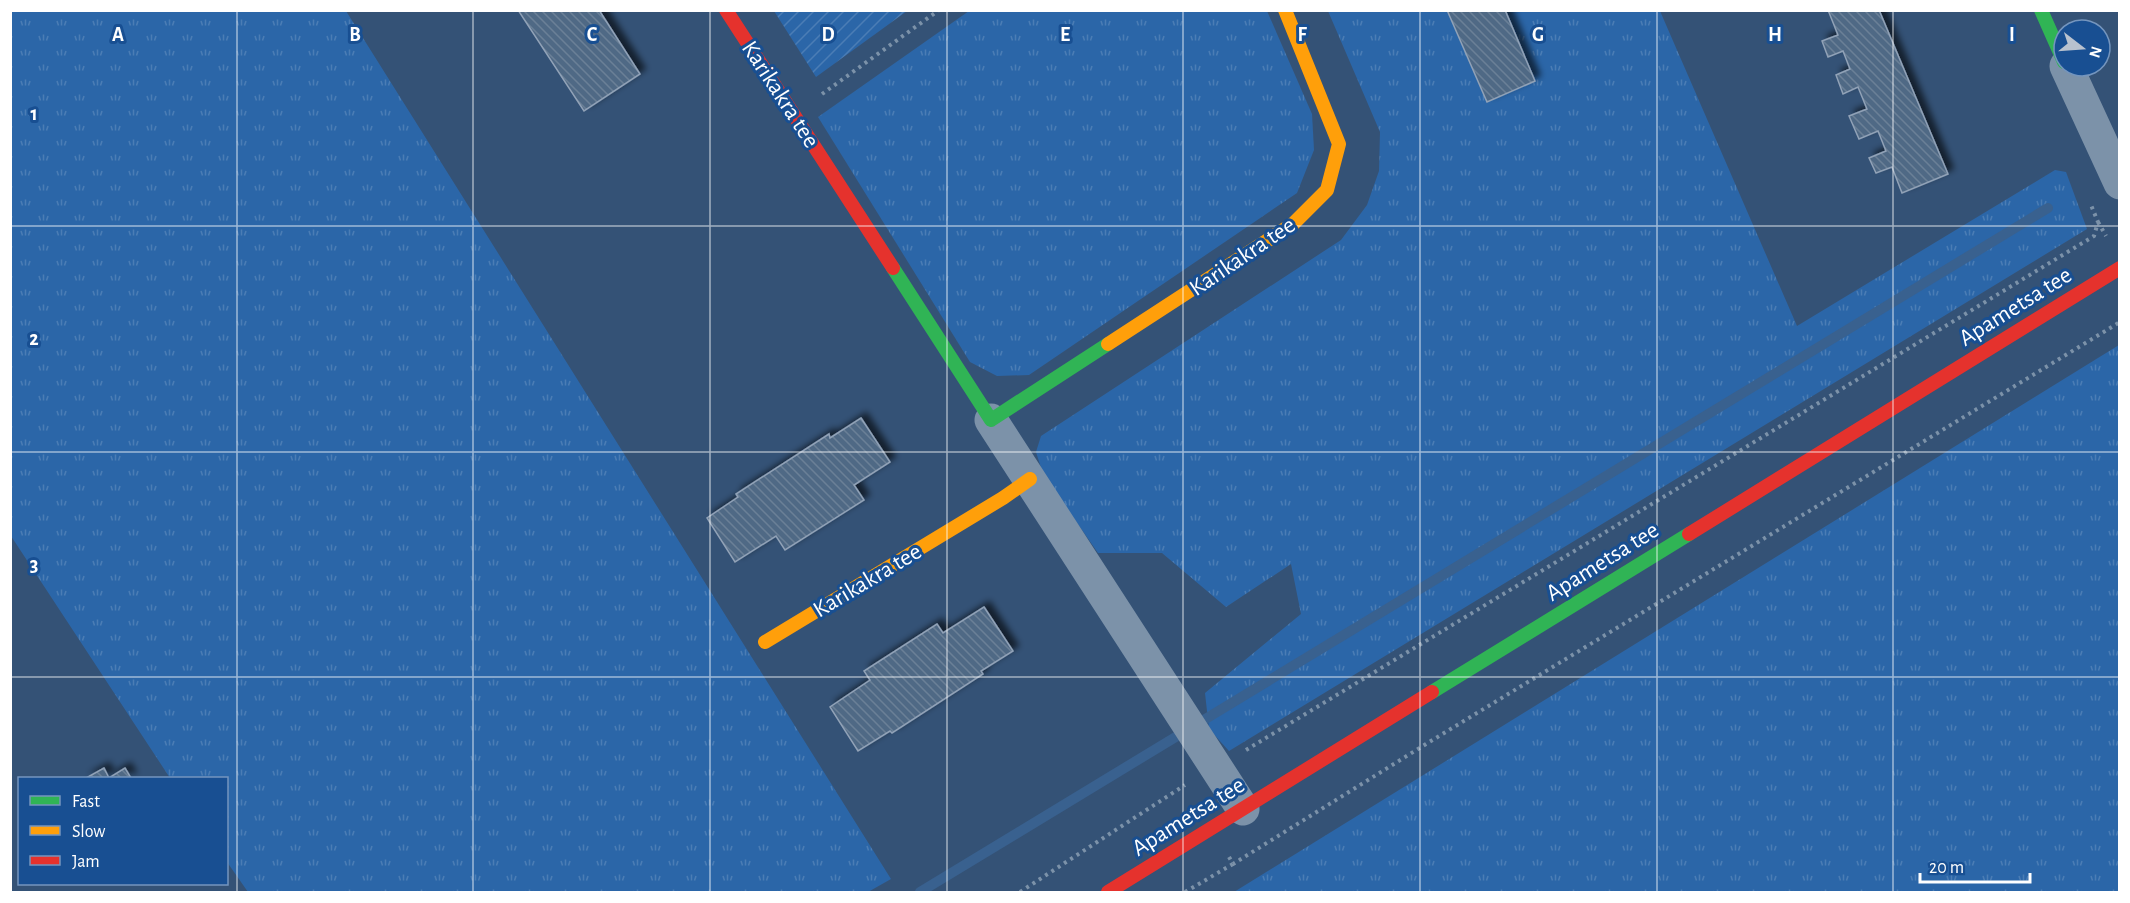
<svg xmlns="http://www.w3.org/2000/svg" width="2130" height="903" font-family="'Alegreya Sans',sans-serif">
  <style>
    .grass { fill: url(#grass-tufts) }
    .garden { fill: url(#garden-furrows) }
    .lines { fill: none; stroke-linecap: round; stroke-linejoin: round }
    .stream { stroke: #39618f; stroke-width: 10 }
    .building { fill: url(#building-back-hatch); stroke: #91a2b7; stroke-width: 1.5; filter: url(#shadow) }
    .path { stroke: #7c92a9; stroke-width: 4; stroke-dasharray: 3 4.5; stroke-linecap: butt }
    .street { stroke: #7c92a9; stroke-width: 33 }
    .fast { stroke: #30b455; stroke-width: 14 }
    .slow { stroke: #ff9f0a; stroke-width: 14 }
    .jam { stroke: #e5322d; stroke-width: 14 }
    .grid { fill: none; stroke: #fff; stroke-width: 1.5; stroke-opacity: 0.55 }
    .labels { text-anchor: middle; stroke-width: 6; stroke-linejoin: round; paint-order: stroke }
    .street-label { font-size: 24px; fill: #fff; stroke: #184f92 }
    .grid-label { font-size: 20px; text-anchor: middle; font-weight: bold; fill: #fff; stroke: #184f92; stroke-width: 6; stroke-linejoin: round; paint-order: stroke }
  </style>
  <defs>
    <pattern id="grass-tufts" width="24" height="20" patternUnits="userSpaceOnUse" patternTransform="scale(1.5)"><rect width="24" height="20" fill="#2b66a8"/><path d="M3 7l-1-3M5 7V3M7 7l1-3M15 17l-1-3M17 17v-4M19 17l1-3" fill="none" stroke="#4b7db5"/></pattern>
    <pattern id="garden-furrows" width="10" height="10" patternUnits="userSpaceOnUse" patternTransform="scale(1.5)"><rect width="10" height="10" fill="#2b66a8"/><path d="M-1 1l2-2M0 10L10 0M9 11l2-2" fill="none" stroke="#4b7db5"/></pattern>
    <pattern id="building-back-hatch" width="6" height="6" patternUnits="userSpaceOnUse" patternTransform="scale(1.5)"><rect width="6" height="6" fill="#506985"/><path d="M-1 5l2 2M0 0l6 6M5-1l2 2" fill="none" stroke="#6a8097"/></pattern>
    <filter id="shadow"><feDropShadow dx="5.5" dy="-5.5" stdDeviation="3" flood-color="#0009"/></filter>
  </defs>
  <rect width="100%" height="100%" fill="#345276"/>
  <g class="grass">
    <polygon points="10,11 346,11 891,879 868,892 248,892 227,862 226,778 170,778 11,536"/>
    <polygon points="969,11 1267,11 1312,114 1314,150 1297,193 1029,375 997,376 970,362 818,117"/>
    <polygon points="1328,11 1660,11 1797,326 2055,170 2066,172 2087,229 1229,751 1209,729 1205,693 1301,614 1291,564 1226,607 1162,553 1098,553 1043,474 1036,452 1041,436 1341,240 1367,205 1379,171 1380,132"/>
    <polygon points="2119,345 2119,892 1234,892"/>
  </g>
  <polygon class="garden" points="774,11 907,11 816,77"/>
  <g class="lines">
    <polyline class="stream" points="920,892 2048,208"/>
  </g>
  <g class="building">
    <polygon points="518,10 599,10 640,74 584,111"/>
    <polygon points="1447,10 1505,10 1535,81 1487,102"/>
    <polygon points="1828,10 1879,10 1948,174 1902,193 1892,167 1876,173 1869,158 1886,151 1878,131 1859,139 1849,116 1867,109 1858,87 1843,94 1836,75 1850,69 1843,51 1828,57 1822,41 1838,35"/>
    <polygon points="861,418 890,462 854,485 864,500 785,550 776,536 735,562 707,518 738,497 736,494 829,434 830,438"/>
    <polygon points="984,607 1013,651 981,671 983,674 892,733 890,731 858,751 830,707 870,680 864,671 937,624 943,633"/>
    <polygon points="104,768 109,778 125,768 131,778 86,778"/>
  </g>
  <g class="lines">
    <g class="path">
      <polyline points="822,94 939,10"/>
      <polyline points="2098,222 2106,236"/>
      <polyline points="1246,750 2094,236 2098,222 2091,205"/>
      <polyline points="1229,857 1233,864 1426,744 2120,322"/>
      <polyline points="1020,892 1185,785"/>
      <polyline points="1185,892 1233,864"/>
    </g>
    <g class="street">
      <polyline points="2066,66 2120,183"/>
      <polyline points="991,420 1243,809"/>
    </g>
    <g class="fast">
      <polyline points="2041,10 2064,62"/>
      <polyline points="893,268 991,420 1108,344"/>
      <polyline points="1432,692 1689,534"/>
    </g>
    <g class="slow">
      <polyline points="1108,344 1294,223 1327,190 1339,144 1285,10"/>
      <polyline points="765,642 1003,498 1030,479"/>
    </g>
    <g class="jam">
      <polyline points="726,10 893,268"/>
      <polyline points="1689,534 2120,268"/>
      <polyline points="1108,892 1432,692"/>
    </g>
  </g>
  <path class="grid" d="M237,10V892M473,10V892M710,10V892M947,10V892M1183,10V892M1420,10V892M1657,10V892M1893,10V892M10,226H2120M10,452H2120M10,677H2120"/>
  <g class="labels">
    <g class="street-label">
      <text transform="translate(781 94) rotate(57)" y="8">Karikakra tee</text>
      <text transform="translate(1242 256) rotate(-34)" y="8">Karikakra tee</text>
      <text transform="translate(2015 306) rotate(-32)" y="8">Apametsa tee</text>
      <text transform="translate(1602 561) rotate(-32)" y="8">Apametsa tee</text>
      <text transform="translate(867 580) rotate(-31)" y="8">Karikakra tee</text>
      <text transform="translate(1188 816) rotate(-32)" y="8">Apametsa tee</text>
    </g>
  </g>
  <g class="grid-label">
    <text x="118" y="41">A</text>
    <text x="355" y="41">B</text>
    <text x="592" y="41">C</text>
    <text x="828" y="41">D</text>
    <text x="1065" y="41">E</text>
    <text x="1302" y="41">F</text>
    <text x="1538" y="41">G</text>
    <text x="1775" y="41">H</text>
    <text x="2012" y="41">I</text>
    <text x="34" y="120">1</text>
    <text x="34" y="345">2</text>
    <text x="34" y="571">3</text>
  </g>
  <rect width="2130" height="903" fill="none" stroke="#ffffff" stroke-width="24"/>
  <rect x="18" y="777" width="210" height="108" fill="#184f92" stroke="#7495be" stroke-width="1.5"/>
  <rect x="30" y="796" width="30" height="9" fill="#30b455" stroke="#7495be" stroke-width="1.5"/>
  <text x="72" y="807" font-size="18" fill="#ffffff">Fast</text>
  <rect x="30" y="826" width="30" height="9" fill="#ff9f0a" stroke="#7495be" stroke-width="1.5"/>
  <text x="72" y="837" font-size="18" fill="#ffffff">Slow</text>
  <rect x="30" y="856" width="30" height="9" fill="#e5322d" stroke="#7495be" stroke-width="1.5"/>
  <text x="72" y="867" font-size="18" fill="#ffffff">Jam</text>
  <g transform="translate(2082 48) rotate(107)"><circle r="28" fill="#184f92" stroke="#7495be" stroke-width="1.5"/>
  <path d="M0-4.5L10 22L0 15L-10 22Z" fill="#b8c2cf"/>
  <text y="-9" font-size="16" font-weight="bold" text-anchor="middle" fill="#ffffff">N</text>
  </g>
  <path d="M1920 873v9h110v-9" fill="none" stroke="#ffffff" stroke-width="3"/>
  <text x="1929" y="873" font-size="18" fill="#ffffff" stroke="#184f92" stroke-width="4.5" paint-order="stroke">20 m</text>
</svg>
